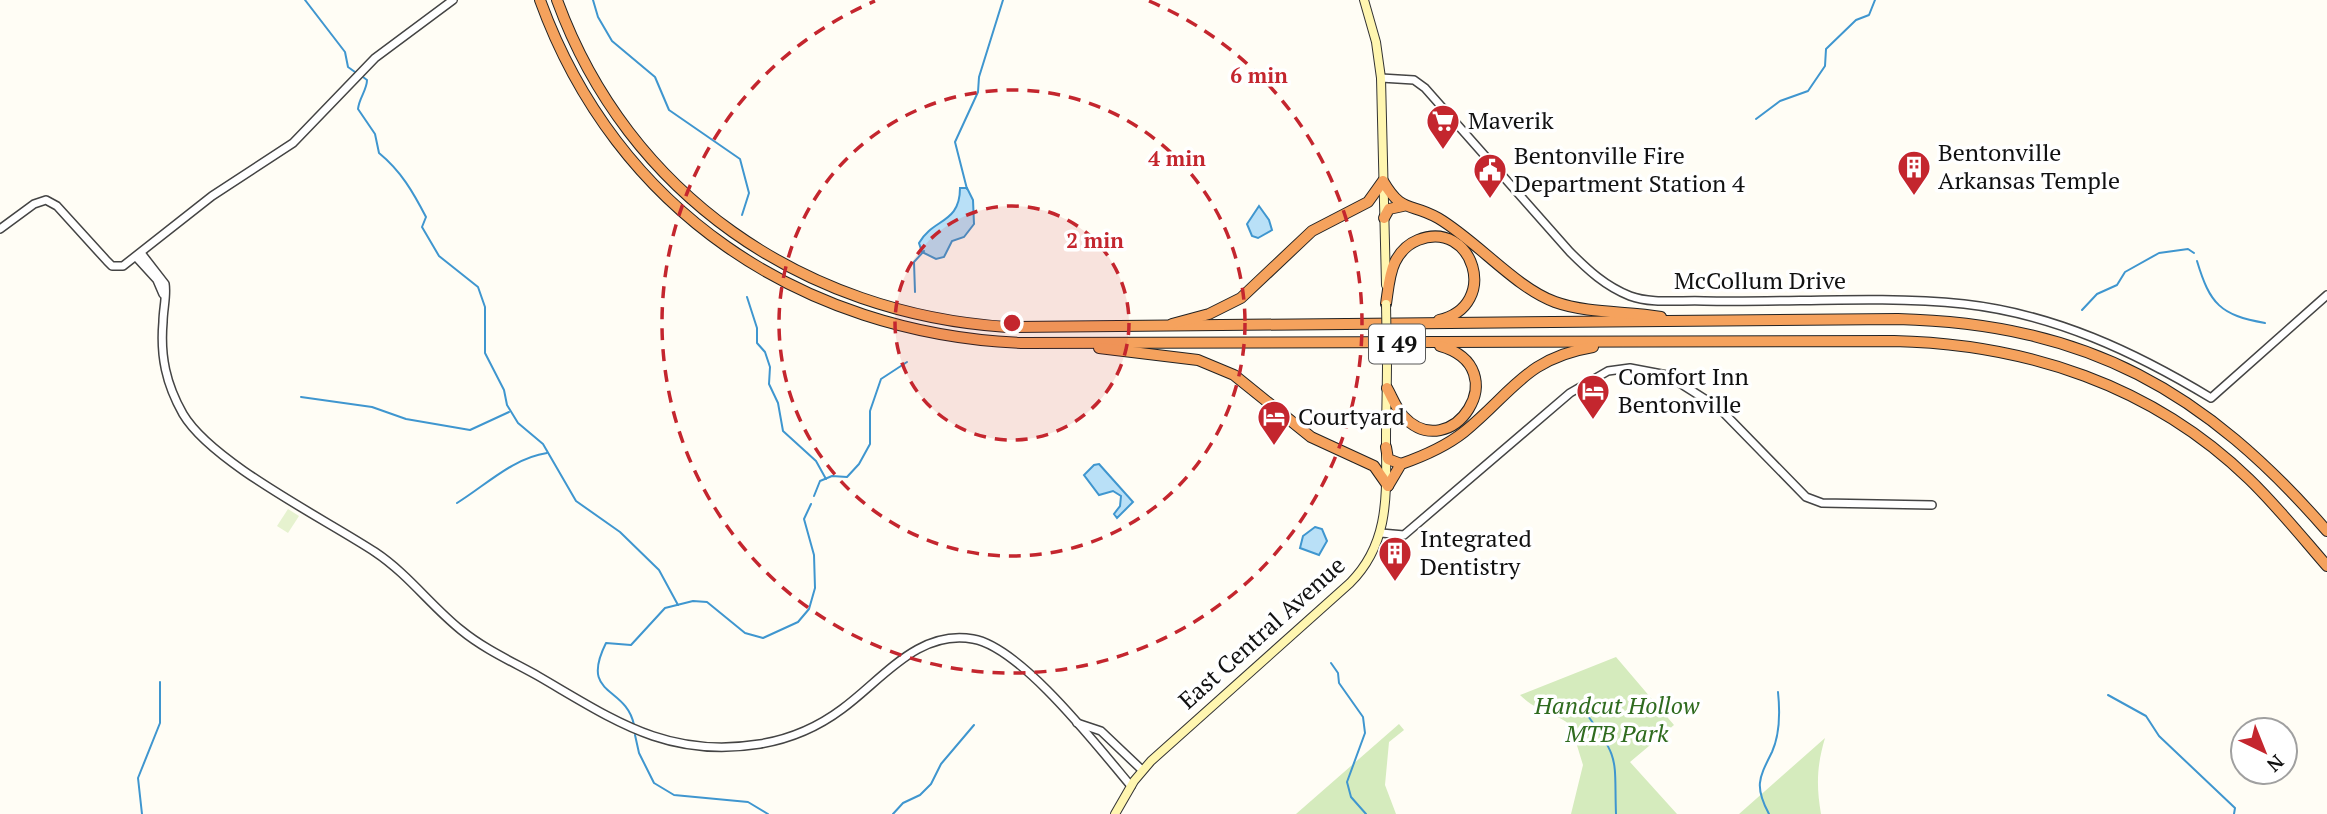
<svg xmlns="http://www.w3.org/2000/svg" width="2327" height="814" font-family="'PT Serif',serif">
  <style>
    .green { fill: #d5ebbd }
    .pitch { fill: #e6f2cf }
    .water { fill: #b9e0f7; stroke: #3f96cf; stroke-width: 2 }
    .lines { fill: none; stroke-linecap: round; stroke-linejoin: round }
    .stream { stroke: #3f96cf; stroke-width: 2 }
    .tertiary-casing { stroke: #444; stroke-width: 10 }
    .secondary-casing { stroke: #333; stroke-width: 10 }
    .motorway-casing { stroke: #222; stroke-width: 12 }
    .tertiary { stroke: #fff; stroke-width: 7 }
    .secondary { stroke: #fff6b0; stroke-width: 8 }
    .motorway { stroke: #f5a25d; stroke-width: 10 }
    .secondary-bridge-casing { stroke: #333; stroke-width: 10; stroke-linecap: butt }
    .secondary-bridge { stroke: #fff6b0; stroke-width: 8 }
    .ring { fill: none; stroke: #c4262e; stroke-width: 3.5; stroke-dasharray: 12 9 }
    .labels { text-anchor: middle; stroke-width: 7; stroke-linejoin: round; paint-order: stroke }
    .shield { fill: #fff; stroke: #585858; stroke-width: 2 }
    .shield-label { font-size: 23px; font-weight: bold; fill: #111 }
    .poi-label { font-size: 24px; fill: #111; stroke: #fff; text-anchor: start }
    .street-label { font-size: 24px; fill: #111; stroke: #fff }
    .park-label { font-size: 24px; font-style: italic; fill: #2f6b1f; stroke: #fff }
    .centre { fill: #c4262e; stroke: #fff; stroke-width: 3.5 }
    .ring-label { font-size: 21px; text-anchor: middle; font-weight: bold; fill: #c4262e; stroke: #fff; stroke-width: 7; stroke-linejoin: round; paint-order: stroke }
  </style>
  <rect width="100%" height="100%" fill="#fffdf5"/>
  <g class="green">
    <path d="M1616,657L1674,725L1630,762L1677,814H1571L1583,765L1575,739L1581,735C1559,710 1540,715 1520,695Z"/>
    <polygon points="1399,724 1404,730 1389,742 1385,785 1396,814 1296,814"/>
    <path d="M1825,738C1817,765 1816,785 1821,814H1739Z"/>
  </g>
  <polygon class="pitch" points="288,509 299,516 288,533 277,526"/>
  <g class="water">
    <path d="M960,188H967L973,200L974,224L964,237L952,241L944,257L936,259L922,252L919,243C933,218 960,224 960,188Z"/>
    <polygon points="1259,206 1269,220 1272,230 1258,238 1252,236 1247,224"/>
    <polygon points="1099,464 1133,502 1117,518 1114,514 1120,506 1121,496 1113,491 1099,495 1084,475 1094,465"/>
    <polygon points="1315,527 1322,529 1327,541 1319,555 1300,548 1303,536"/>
  </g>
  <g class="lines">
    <g class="stream">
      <polyline points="305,0 345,52 348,67 355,72"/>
      <polyline points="593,0 598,17 612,41 655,77 669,110 740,159 749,193 742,215"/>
      <path d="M363,77L367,80C367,90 359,98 358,109L375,134L379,153C401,171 413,192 426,217L422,227L439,256L478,287L485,307V353L504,390L507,405L518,423L543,444L576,501L620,532L659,570L678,605"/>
      <polyline points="1756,119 1780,101 1808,91 1825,66 1826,49 1856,20 1869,15 1875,0"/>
      <polyline points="967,189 955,142 978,92 979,77 1003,0"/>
      <path d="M2197,261C2210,304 2220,315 2265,323"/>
      <polyline points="915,292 914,262 924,251"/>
      <polyline points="747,297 757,328 757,343 765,352 770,367 769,384 778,403 783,431 816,461 826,479"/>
      <polyline points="2082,310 2097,294 2117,285 2125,272 2159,253 2188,249 2194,253"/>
      <polyline points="301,397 372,407 406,419 470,430 509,412"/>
      <polyline points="814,496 820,481 832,476 847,477 859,464 870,444 870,411 881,379 907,362"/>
      <path d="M457,503C486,485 513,458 547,453"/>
      <polyline points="1331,663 1338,673 1339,683 1363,717 1365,733 1347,782 1351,797 1366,814"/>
      <polyline points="2108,695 2146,716 2159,736 2235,808 2234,814"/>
      <path d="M1585,712C1621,760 1614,758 1616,814"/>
      <path d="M634,725C626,685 579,697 606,643L631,645L665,608L693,601L707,602L745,633L763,638L798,622L809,609L815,588L814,555L804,519L811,504"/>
      <polyline points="635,735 639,753 654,783 674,795 748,802 768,814"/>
      <polyline points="142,814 138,778 160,723 160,682"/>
      <polyline points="893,814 903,803 920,795 931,784 941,764 974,725"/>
      <path d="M1769,814C1754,786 1759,778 1772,752C1780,734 1780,711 1778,692"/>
    </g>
    <defs>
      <g id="tertiary">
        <path d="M1381,78L1414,80L1425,88L1570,252C1588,270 1605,286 1630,296C1651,304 1681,300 1704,301C1790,303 1878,295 1964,304C2054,314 2135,352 2211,398L2327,295"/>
        <polyline points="0,229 34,204 46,200 57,206 107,261 112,266 123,266 212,196 293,143 375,58 453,0"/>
        <path d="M141,253L165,284C167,295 163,310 163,322C160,356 166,384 183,414C212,463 325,519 375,552C408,574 431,606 461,630C484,649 513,662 538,676C614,720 667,759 760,744C790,739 818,727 842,709C882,680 918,629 973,639C1021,647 1098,747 1131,786"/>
        <polyline points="136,257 157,280 163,294"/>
        <polyline points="1381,533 1404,535 1570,393 1608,371 1630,368 1667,375 1719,408 1806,497 1822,503 1932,505"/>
        <polyline points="1077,723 1101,731 1142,770"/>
      </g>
      <g id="secondary">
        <polyline points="1364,0 1376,42 1381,78 1386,285"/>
        <path d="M1115,814L1134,781L1151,761L1350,583C1391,542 1386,492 1386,439C1386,414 1387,388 1387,363"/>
      </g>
      <g id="motorway">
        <path d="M540,0C616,210 801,333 1021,343L1894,341C2026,344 2152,385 2249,479C2277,506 2301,536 2327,566"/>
        <path d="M557,0C628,195 804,314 1007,327L1898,319C2088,324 2205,391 2327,531"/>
        <polyline points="1384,218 1389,209 1403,206"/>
        <path d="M1386,304C1388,291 1389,274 1395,262C1400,252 1408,244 1418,240C1473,218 1501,306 1439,320"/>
        <path d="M1172,324L1209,314L1241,298L1312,231L1368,202L1383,181C1402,214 1410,202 1438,218C1477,241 1516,288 1555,302C1589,314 1627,311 1661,317"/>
        <polyline points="1099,348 1198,360 1234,375 1311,437 1374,466 1388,486"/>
        <path d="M1387,388C1392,397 1396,408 1403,416C1451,468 1518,368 1440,346"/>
        <polyline points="1386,447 1388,459 1401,464"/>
        <path d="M1388,486L1401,464C1424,456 1445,447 1464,432C1512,393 1526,358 1593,347"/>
      </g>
    </defs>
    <use href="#tertiary" class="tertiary-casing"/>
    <use href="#secondary" class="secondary-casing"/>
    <use href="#motorway" class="motorway-casing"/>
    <use href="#tertiary" class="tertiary"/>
    <use href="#secondary" class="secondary"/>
    <use href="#motorway" class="motorway"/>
    <defs>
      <polyline id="secondary-bridge" points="1386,304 1387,363"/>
    </defs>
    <use href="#secondary-bridge" class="secondary-bridge-casing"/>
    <use href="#secondary-bridge" class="secondary-bridge"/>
  </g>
  <circle cx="1012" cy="323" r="117" fill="#c4262e" fill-opacity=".12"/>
  <g class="ring">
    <circle cx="1012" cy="323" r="117"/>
    <circle cx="1012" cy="323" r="233"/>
    <path d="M1149 1A350 350 0 1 1 875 1"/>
  </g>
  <defs>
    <symbol id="supermarket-pin" viewBox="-11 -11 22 30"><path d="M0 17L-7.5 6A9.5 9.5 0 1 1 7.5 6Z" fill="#c4262e" stroke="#fff"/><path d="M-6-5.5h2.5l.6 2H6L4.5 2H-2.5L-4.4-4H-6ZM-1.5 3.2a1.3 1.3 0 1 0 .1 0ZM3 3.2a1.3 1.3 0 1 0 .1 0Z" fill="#fff"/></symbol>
    <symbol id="building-pin" viewBox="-11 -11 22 30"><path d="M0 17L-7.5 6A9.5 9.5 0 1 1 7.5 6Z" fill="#c4262e" stroke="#fff"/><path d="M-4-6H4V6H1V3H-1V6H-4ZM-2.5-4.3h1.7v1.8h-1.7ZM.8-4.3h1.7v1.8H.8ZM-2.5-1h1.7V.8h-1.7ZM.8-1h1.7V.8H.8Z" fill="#fff"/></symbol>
    <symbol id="civic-pin" viewBox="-11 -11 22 30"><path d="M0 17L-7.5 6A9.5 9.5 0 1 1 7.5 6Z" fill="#c4262e" stroke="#fff"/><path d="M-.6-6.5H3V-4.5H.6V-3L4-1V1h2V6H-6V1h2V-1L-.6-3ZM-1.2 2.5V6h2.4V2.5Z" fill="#fff"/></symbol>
    <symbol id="hotel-pin" viewBox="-11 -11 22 30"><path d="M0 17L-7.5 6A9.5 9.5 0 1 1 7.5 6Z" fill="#c4262e" stroke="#fff"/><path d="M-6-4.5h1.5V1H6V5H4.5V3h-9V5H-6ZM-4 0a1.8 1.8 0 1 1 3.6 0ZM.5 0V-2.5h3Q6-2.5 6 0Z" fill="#fff"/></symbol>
  </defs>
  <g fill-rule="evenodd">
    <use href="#supermarket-pin" x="1424" y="102" width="38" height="52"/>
    <use href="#building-pin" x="1895" y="148" width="38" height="52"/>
    <use href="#civic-pin" x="1471" y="151" width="38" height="52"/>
    <use href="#hotel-pin" x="1574" y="372" width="38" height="52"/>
    <use href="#hotel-pin" x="1255" y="398" width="38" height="52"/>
    <use href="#building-pin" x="1376" y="534" width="38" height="52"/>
  </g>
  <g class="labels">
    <rect class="shield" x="1369" y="324.5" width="56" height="39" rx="5"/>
    <g class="shield-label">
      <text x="1397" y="352">I 49</text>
    </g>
    <g class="poi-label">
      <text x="1468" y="129">Maverik</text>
      <text x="1938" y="161">Bentonville<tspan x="1938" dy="28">Arkansas Temple</tspan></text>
      <text x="1514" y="164">Bentonville Fire<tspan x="1514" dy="28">Department Station 4</tspan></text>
      <text x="1618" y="385">Comfort Inn<tspan x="1618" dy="28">Bentonville</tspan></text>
      <text x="1298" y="425">Courtyard</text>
      <text x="1420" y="547">Integrated<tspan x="1420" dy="28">Dentistry</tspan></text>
    </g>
    <g class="street-label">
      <text x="1760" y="289">McCollum Drive</text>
      <text transform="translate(1262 633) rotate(-42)" y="8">East Central Avenue</text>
    </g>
    <g class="park-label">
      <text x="1617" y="714">Handcut Hollow<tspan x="1617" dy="28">MTB Park</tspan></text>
    </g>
  </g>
  <circle cx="1012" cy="323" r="10" class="centre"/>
  <g class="ring-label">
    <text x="1259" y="83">6 min</text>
    <text x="1177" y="166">4 min</text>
    <text x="1095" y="248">2 min</text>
  </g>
  <g transform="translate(2264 751) rotate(137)"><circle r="33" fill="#ffffff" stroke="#a0a0a0" stroke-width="2"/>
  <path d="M0-5L12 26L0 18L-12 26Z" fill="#c4262e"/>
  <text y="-10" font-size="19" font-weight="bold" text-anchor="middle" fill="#111111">N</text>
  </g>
</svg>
